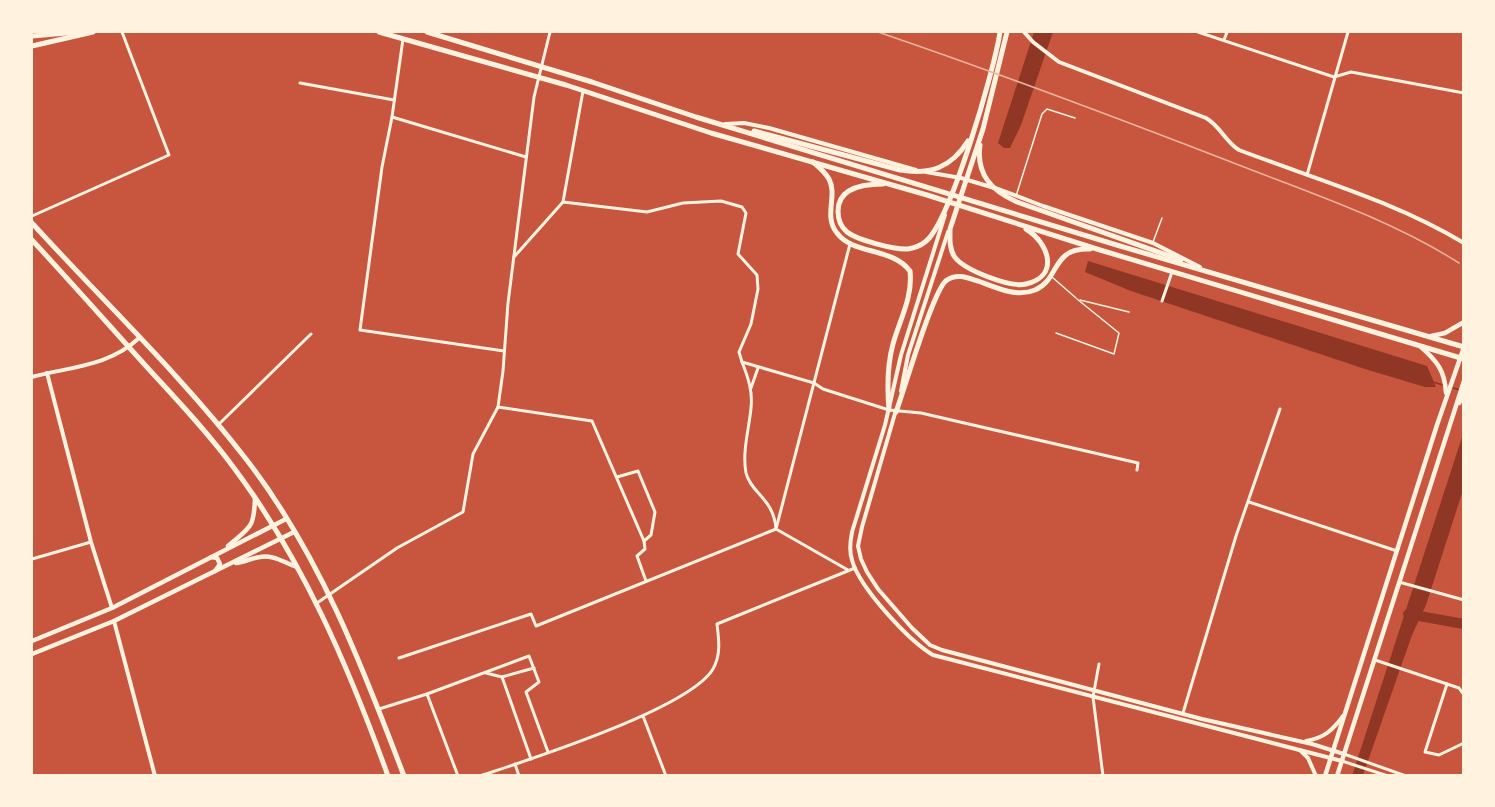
<svg xmlns="http://www.w3.org/2000/svg" width="1495" height="807" font-family="Commissioner,sans-serif">
  <style>
    .water { fill: #8f3625 }
    .lines { fill: none; stroke-linecap: round; stroke-linejoin: round }
    .stream { stroke: #8f3625; stroke-width: 1.5 }
    .river { stroke: #8f3625; stroke-width: 10 }
    .service { stroke: #fff3e0; stroke-width: 1.5 }
    .minor { stroke: #fff3e0; stroke-width: 3 }
    .tertiary { stroke: #fff3e0; stroke-width: 4 }
    .secondary { stroke: #fff3e0; stroke-width: 4.5 }
    .primary { stroke: #fff3e0; stroke-width: 5 }
    .rail { stroke: #e9b49f; stroke-width: 1.5 }
  </style>
  <rect width="100%" height="100%" fill="#c8553d"/>
  <g class="water">
    <polygon points="1034,32 1053,32 1021,125 1010,148 1004,148 998,143"/>
    <polygon points="1088,261 1427,366 1436,387 1425,387 1365,369 1131,291 1085,272"/>
    <polygon points="1463,434 1463,490 1426,605 1412,635 1363,775 1352,776"/>
  </g>
  <g class="lines">
    <g class="stream">
      <polyline points="1433,382 1443,385"/>
      <polyline points="1453,388 1464,391"/>
    </g>
    <polyline class="river" points="1408,614 1464,624"/>
    <g class="service">
      <polyline points="1016,196 1042,114 1047,109 1075,118"/>
      <polyline points="1153,242 1162,218"/>
      <polyline points="1052,277 1076,298"/>
      <polyline points="1080,300 1129,312"/>
      <polyline points="1056,333 1114,354 1119,333 1077,299"/>
    </g>
    <g class="minor">
      <polyline points="1198,32 1334,77 1351,72 1464,93"/>
      <polyline points="403,39 392,117 382,167 360,330 504,351"/>
      <polyline points="1224,40 1227,32"/>
      <polyline points="300,83 394,100"/>
      <polyline points="392,117 526,157"/>
      <polyline points="1307,175 1348,32"/>
      <polyline points="563,202 647,212 683,203 721,201 742,207 746,213 738,254 757,275 758,289 751,324 739,352 742,362 814,383 823,389 889,410 921,413 1138,463 1137,470"/>
      <polyline points="32,216 169,155 122,32"/>
      <polyline points="514,257 563,202 583,91"/>
      <polyline points="1162,301 1172,272"/>
      <polyline points="751,388 758,368"/>
      <polyline points="498,407 592,421 644,541 645,549 637,556 646,581"/>
      <polyline points="218,425 311,334"/>
      <polyline points="617,477 638,471 655,512 651,535 644,541"/>
      <polyline points="1249,502 1397,551"/>
      <polyline points="32,559 91,542"/>
      <polyline points="848,570 776,529 850,244"/>
      <polyline points="1399,582 1464,600"/>
      <polyline points="317,603 397,548 463,512 473,454 498,407 503,371 508,303 534,97 550,32"/>
      <path d="M399,658L531,614L536,626L776,529C774,499 751,493 746,473C742,452 749,429 751,408C753,392 748,377 742,362"/>
      <polyline points="1375,660 1459,688 1464,695"/>
      <polyline points="1099,664 1093,697 1103,776"/>
      <polyline points="486,673 502,677 534,668"/>
      <polyline points="502,677 531,759"/>
      <polyline points="1447,684 1425,752 1439,755 1464,743"/>
      <polyline points="427,694 529,656 539,682 526,692 548,752"/>
      <polyline points="379,709 427,694 458,776"/>
      <polyline points="1183,713 1236,536 1280,409"/>
      <polyline points="643,716 666,776"/>
      <polyline points="1344,754 1406,776"/>
      <polyline points="1342,761 1388,776"/>
      <polyline points="515,764 519,776"/>
      <path d="M480,776C528,760 689,709 713,669C721,655 719,640 717,624L855,568"/>
    </g>
    <g class="tertiary">
      <path d="M1024,32L1033,42L1059,62L1206,118C1220,126 1226,142 1239,150C1315,179 1394,201 1464,243"/>
      <polyline points="725,124 744,123 769,128 916,170"/>
      <polyline points="926,172 961,178 1001,190 1043,206 1153,243 1200,267"/>
      <path d="M945,215L901,355L885,425L852,532C850,542 849,551 852,560C859,587 909,641 933,655L1342,761"/>
      <polyline points="47,373 91,542 112,608"/>
      <path d="M32,377C69,367 110,366 139,338"/>
      <polyline points="901,391 908,355 948,232"/>
      <polyline points="896,410 862,527 858,546 861,559 867,572 878,589 912,628 930,645 942,650 1202,719 1312,744 1344,754"/>
      <polyline points="114,621 155,776"/>
      <path d="M1306,741C1324,738 1333,730 1343,716"/>
      <polyline points="1300,750 1308,758 1316,776"/>
    </g>
    <g class="secondary">
      <polyline points="1431,336 1445,333 1464,322"/>
      <path d="M1421,347C1437,361 1445,371 1446,393"/>
      <polyline points="1459,403 1464,395"/>
      <path d="M228,546C250,527 254,529 255,498"/>
      <polyline points="211,557 217,558 220,564 215,571"/>
      <path d="M236,563C245,562 251,558 260,557C272,554 285,563 297,567"/>
      <polyline points="32,641 112,608 286,519"/>
      <polyline points="32,654 114,621 294,532"/>
      <polyline points="1325,776 1437,425 1464,347"/>
      <polyline points="1337,776 1464,381"/>
    </g>
    <g class="primary">
      <polyline points="379,32 566,85 711,133 927,195 1100,250 1464,359"/>
      <polyline points="427,32 592,82 696,117 1120,246 1464,347"/>
      <path d="M1007,32L983,129L950,229C950,238 949,247 954,256C963,270 1011,288 1026,284C1060,276 1049,243 1026,229"/>
      <polyline points="32,36 78,32"/>
      <polyline points="32,46 93,32"/>
      <path d="M754,131L900,170C930,175 951,168 968,141"/>
      <path d="M980,145C976,175 992,191 1017,202L1181,260"/>
      <path d="M813,162C819,167 825,172 829,179C838,196 823,216 837,233C853,255 892,247 910,271C913,297 900,319 893,344C887,366 887,387 889,410"/>
      <path d="M883,184C864,184 838,187 838,211C838,219 841,227 847,232C857,240 895,250 908,249C914,248 920,246 925,242C950,224 995,67 1000,32"/>
      <path d="M32,223C103,301 181,375 246,459C319,553 362,665 404,776"/>
      <path d="M32,240C70,281 107,323 145,365C175,398 207,431 234,468C303,560 349,668 388,776"/>
      <path d="M896,412C904,391 934,287 947,280C957,273 968,278 978,281C995,287 1016,298 1035,290C1060,280 1051,247 1090,249"/>
    </g>
    <path class="rail" d="M878,32C1001,74 1123,120 1244,167C1316,195 1393,221 1459,263"/>
  </g>
  <rect width="1495" height="807" fill="none" stroke="#fff3e0" stroke-width="66"/>
</svg>
